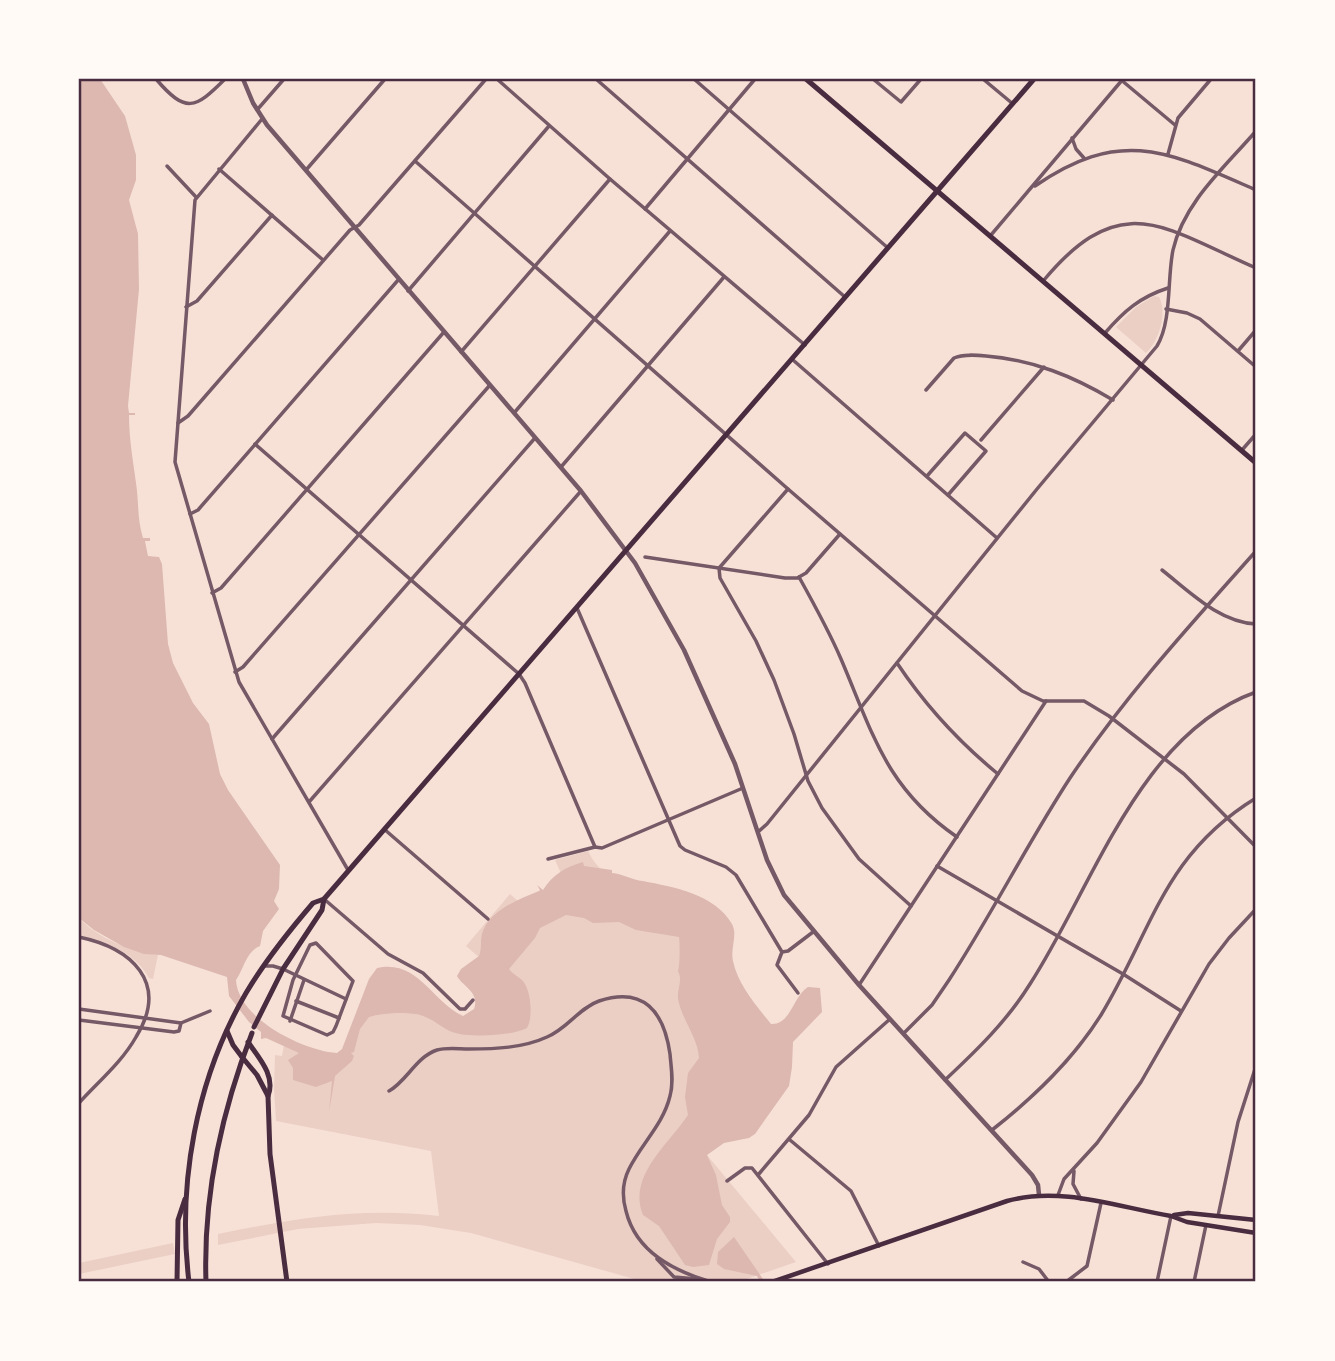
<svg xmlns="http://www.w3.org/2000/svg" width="1335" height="1361" font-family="'PT Serif',serif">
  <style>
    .green { fill: #ebcfc5 }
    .water { fill: #dcb8b0 }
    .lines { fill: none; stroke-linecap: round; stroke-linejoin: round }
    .minor { stroke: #755966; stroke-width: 3.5 }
    .tertiary { stroke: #755966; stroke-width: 4.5 }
    .secondary { stroke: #4a2c40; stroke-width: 4.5 }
    .primary { stroke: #4a2c40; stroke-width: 5 }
    .trunk { stroke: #4a2c40; stroke-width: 5 }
    .neatline { fill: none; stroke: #4a2c40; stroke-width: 2.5 }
  </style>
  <rect width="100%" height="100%" fill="#f7e1d7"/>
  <g class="green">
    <path d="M1154,296L1159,297C1168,312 1159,341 1146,353L1116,327L1136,307Z"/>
    <path d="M588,851C603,885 658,903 689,919L707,1155L796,1262L738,1282H645L471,1233L420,1225L376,1223L298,1229L218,1245V1234C297,1218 359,1207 439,1216L431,1151L276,1121L274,1089L275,1055L282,1056L285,1039L325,1058L345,1056L360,1017L378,994L474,1026L519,992L466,946L510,894L519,902L560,895V871L555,860Z"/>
    <path d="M79,918C100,940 130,950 158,955L153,979L149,978C135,952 105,942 79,935Z"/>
    <polygon points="173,1243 175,1254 79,1274 79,1263"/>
  </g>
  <g class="water">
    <path d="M79,79H100L125,116L136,155V180L129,200L138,234L139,289L128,406L129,413H135V415H129C129,439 133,460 136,483C139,502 137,519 143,538H150V541H145L148,556L159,557L162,564L168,644L173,663L193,703L209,724L220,774L228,790L280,865L279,889L274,901L279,909L263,931L260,946C246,951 244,969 236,980C238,1019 304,1051 337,1053L342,1049L369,979L377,968C418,959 431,1001 463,1016L474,1009C480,992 463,987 457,976L461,969L479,956C482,949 480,942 482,934C488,911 519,899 539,891L540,890L537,885L543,890C553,874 566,867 583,862L584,866L612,870V873C623,874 632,880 643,881C673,887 715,894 732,924C738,935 730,948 733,961C738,985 756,1005 771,1024C791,1025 793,996 808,987L820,988L822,1012L793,1042L792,1067L789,1086L755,1134L749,1138L724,1143L707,1155L716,1175L722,1205L730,1217V1222L717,1239L709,1265L693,1267L685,1265L659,1226L643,1215C627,1176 669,1144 688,1115L685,1097L688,1073L699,1058C698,1037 681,1019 678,998C677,988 683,981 678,971C680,966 680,943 679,937L636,930L619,922L593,923L584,918L566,915L540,928L535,938L509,969C513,975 521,977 525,984C531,994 533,1018 527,1028C512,1036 469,1038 452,1032C442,1028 433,1019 423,1016C410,1011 382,1013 369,1017L360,1029L354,1052L351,1053L354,1056L352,1061L335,1076L329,1112L332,1081L316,1087L293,1080V1068L288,1060L299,1053L266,1038L261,1039V1032L249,1022L229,996L227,977L161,955L144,954L124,947L94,930L79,918Z"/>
    <polygon points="734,1237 765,1282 760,1282 757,1276 724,1269 717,1264 718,1252"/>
  </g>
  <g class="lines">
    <g class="minor">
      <path d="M156,79C186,114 195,109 225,79"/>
      <polyline points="497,79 610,179 805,345"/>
      <polyline points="596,79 845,297"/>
      <polyline points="694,79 888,248"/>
      <polyline points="873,79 901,102 921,79"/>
      <polyline points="983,79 1013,104"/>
      <polyline points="1120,79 1175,125"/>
      <polyline points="257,110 284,79"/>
      <polyline points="262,119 195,200 175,462 239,682 348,870"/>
      <polyline points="1072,138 1076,149 1084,158"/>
      <polyline points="1168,154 1178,118 1211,79"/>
      <polyline points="415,161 788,489 1022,691 1043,701 1084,701 1109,716 1184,774 1256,847"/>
      <polyline points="167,166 196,197"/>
      <polyline points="219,169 323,260"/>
      <polyline points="306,170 385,79"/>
      <path d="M1035,186C1122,126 1169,152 1256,190"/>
      <polyline points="645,209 755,79"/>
      <polyline points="991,235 1123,79"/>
      <path d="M1044,280C1122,187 1164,228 1256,268"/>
      <polyline points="408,291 549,126"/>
      <polyline points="186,307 197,301 272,215"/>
      <polyline points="1166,309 1187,313 1200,319 1256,367"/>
      <path d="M1105,333C1124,311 1140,297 1168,288"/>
      <polyline points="1238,351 1256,330"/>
      <polyline points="461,352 610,179"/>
      <polyline points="793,360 997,538"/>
      <path d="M926,390L954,358C963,354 975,355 986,356C1033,360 1073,376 1113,400"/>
      <polyline points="514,413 670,231"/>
      <polyline points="178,423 188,416 350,230 359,225 486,79"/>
      <polyline points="981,440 1044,367"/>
      <polyline points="255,444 519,674 525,683 595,847"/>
      <polyline points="1242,450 1256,434"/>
      <polyline points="561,467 724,277"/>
      <polyline points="927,476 965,433 986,451 948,495"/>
      <polyline points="190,514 198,510 399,279"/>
      <polyline points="645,557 785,578 799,578"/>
      <polyline points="720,567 788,489"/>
      <polyline points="719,568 720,578 756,641 774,680 794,734 808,781 822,808 859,859 911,906"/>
      <path d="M1162,570C1190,592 1219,622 1256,624"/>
      <path d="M799,577C814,604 829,631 841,659C873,734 886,788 957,837"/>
      <polyline points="799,577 806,573 840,534"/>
      <polyline points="212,593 221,588 444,332"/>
      <polyline points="577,608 680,846 685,850 726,867 736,875 782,952"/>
      <path d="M897,663C925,705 959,742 998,774"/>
      <polyline points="235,672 243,667 490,385"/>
      <polyline points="272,739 535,438"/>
      <polyline points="309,802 581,491"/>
      <polyline points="384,829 488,919"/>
      <path d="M758,832L767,824L1037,489L1157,346C1172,321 1167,279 1173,250C1184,202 1225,167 1256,131"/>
      <polyline points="548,859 595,847 602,848 743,788"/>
      <polyline points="937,866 1123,974 1181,1011"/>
      <polyline points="324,899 388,954 423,973 460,1009 465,1009 473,1000"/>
      <path d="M79,937C131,948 170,982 136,1037C122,1062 98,1082 79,1103"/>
      <polygon points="316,943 353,981 336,1026 333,1032 327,1035 283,1016 293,980 310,945"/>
      <polyline points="265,966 273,966 283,969 346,999"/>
      <polyline points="859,985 1046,701"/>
      <polyline points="798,993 777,965 782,952 788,951 813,932"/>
      <polyline points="296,1001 339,1018"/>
      <polyline points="79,1009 181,1023 210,1011"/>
      <polyline points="79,1020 174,1032 179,1031 181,1023"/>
      <polyline points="290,1021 304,980"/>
      <path d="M904,1033L932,1005L949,980C992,914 1027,844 1070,778C1125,696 1191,624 1256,551"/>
      <path d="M945,1080C977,1050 1007,1021 1030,984C1093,887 1139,734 1256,692"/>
      <path d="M389,1091C407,1081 416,1057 437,1050C447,1047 459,1049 469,1049C495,1049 523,1048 547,1037C567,1029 579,1008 599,1001C644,986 664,1012 670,1054C671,1067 674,1082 670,1096C663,1125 641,1144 629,1169C622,1183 622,1197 626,1211C636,1252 674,1271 711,1282"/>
      <path d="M992,1130C1034,1097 1072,1061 1101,1015C1153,929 1163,855 1256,798"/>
      <polyline points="790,1140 851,1191 879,1246"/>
      <polyline points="1074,1171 1073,1184 1081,1199"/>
      <polyline points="758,1175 809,1115 836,1067 890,1019"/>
      <polyline points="727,1181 745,1168 752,1168 828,1264"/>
      <polyline points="1058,1195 1064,1179 1097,1143 1141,1082 1209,964 1229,938 1256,909"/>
      <polyline points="1218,1216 1238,1122 1256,1066"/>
      <polyline points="657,1259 674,1277 697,1279"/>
      <polyline points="1023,1262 1039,1269 1049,1282"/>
      <polyline points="1066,1282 1087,1266 1101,1203"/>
      <polyline points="1157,1282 1171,1216"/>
      <polyline points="1194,1282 1206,1225"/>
    </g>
    <polyline class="tertiary" points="243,79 253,103 267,125 581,491 635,563 684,650 735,764 767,860 784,895 859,985 1032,1175 1038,1185 1039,1195"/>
    <g class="secondary">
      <polyline points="1174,1215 1188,1213 1256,1220"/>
      <path d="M772,1282L1007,1201C1061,1186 1117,1207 1171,1216L1187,1222L1256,1233"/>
    </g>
    <g class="primary">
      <polyline points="938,190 1034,79"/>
      <path d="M248,1042C259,1058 276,1076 268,1096L270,1154L287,1282"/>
      <polyline points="242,1057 257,1075 268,1096"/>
    </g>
    <g class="trunk">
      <polyline points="806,79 1256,463"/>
      <polyline points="254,1027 283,969 322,910 324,899"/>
      <polyline points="227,1031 233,1045 242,1057"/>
      <polyline points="177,1282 178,1220 185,1199"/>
      <path d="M189,1282C177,1184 196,1079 246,993C265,961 289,931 313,903L324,899L938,190"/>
      <path d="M206,1282C203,1195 221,1113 252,1033"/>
    </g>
  </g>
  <rect width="1335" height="1361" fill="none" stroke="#fffaf5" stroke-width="161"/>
  <rect x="80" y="80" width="1174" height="1200" class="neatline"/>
</svg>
